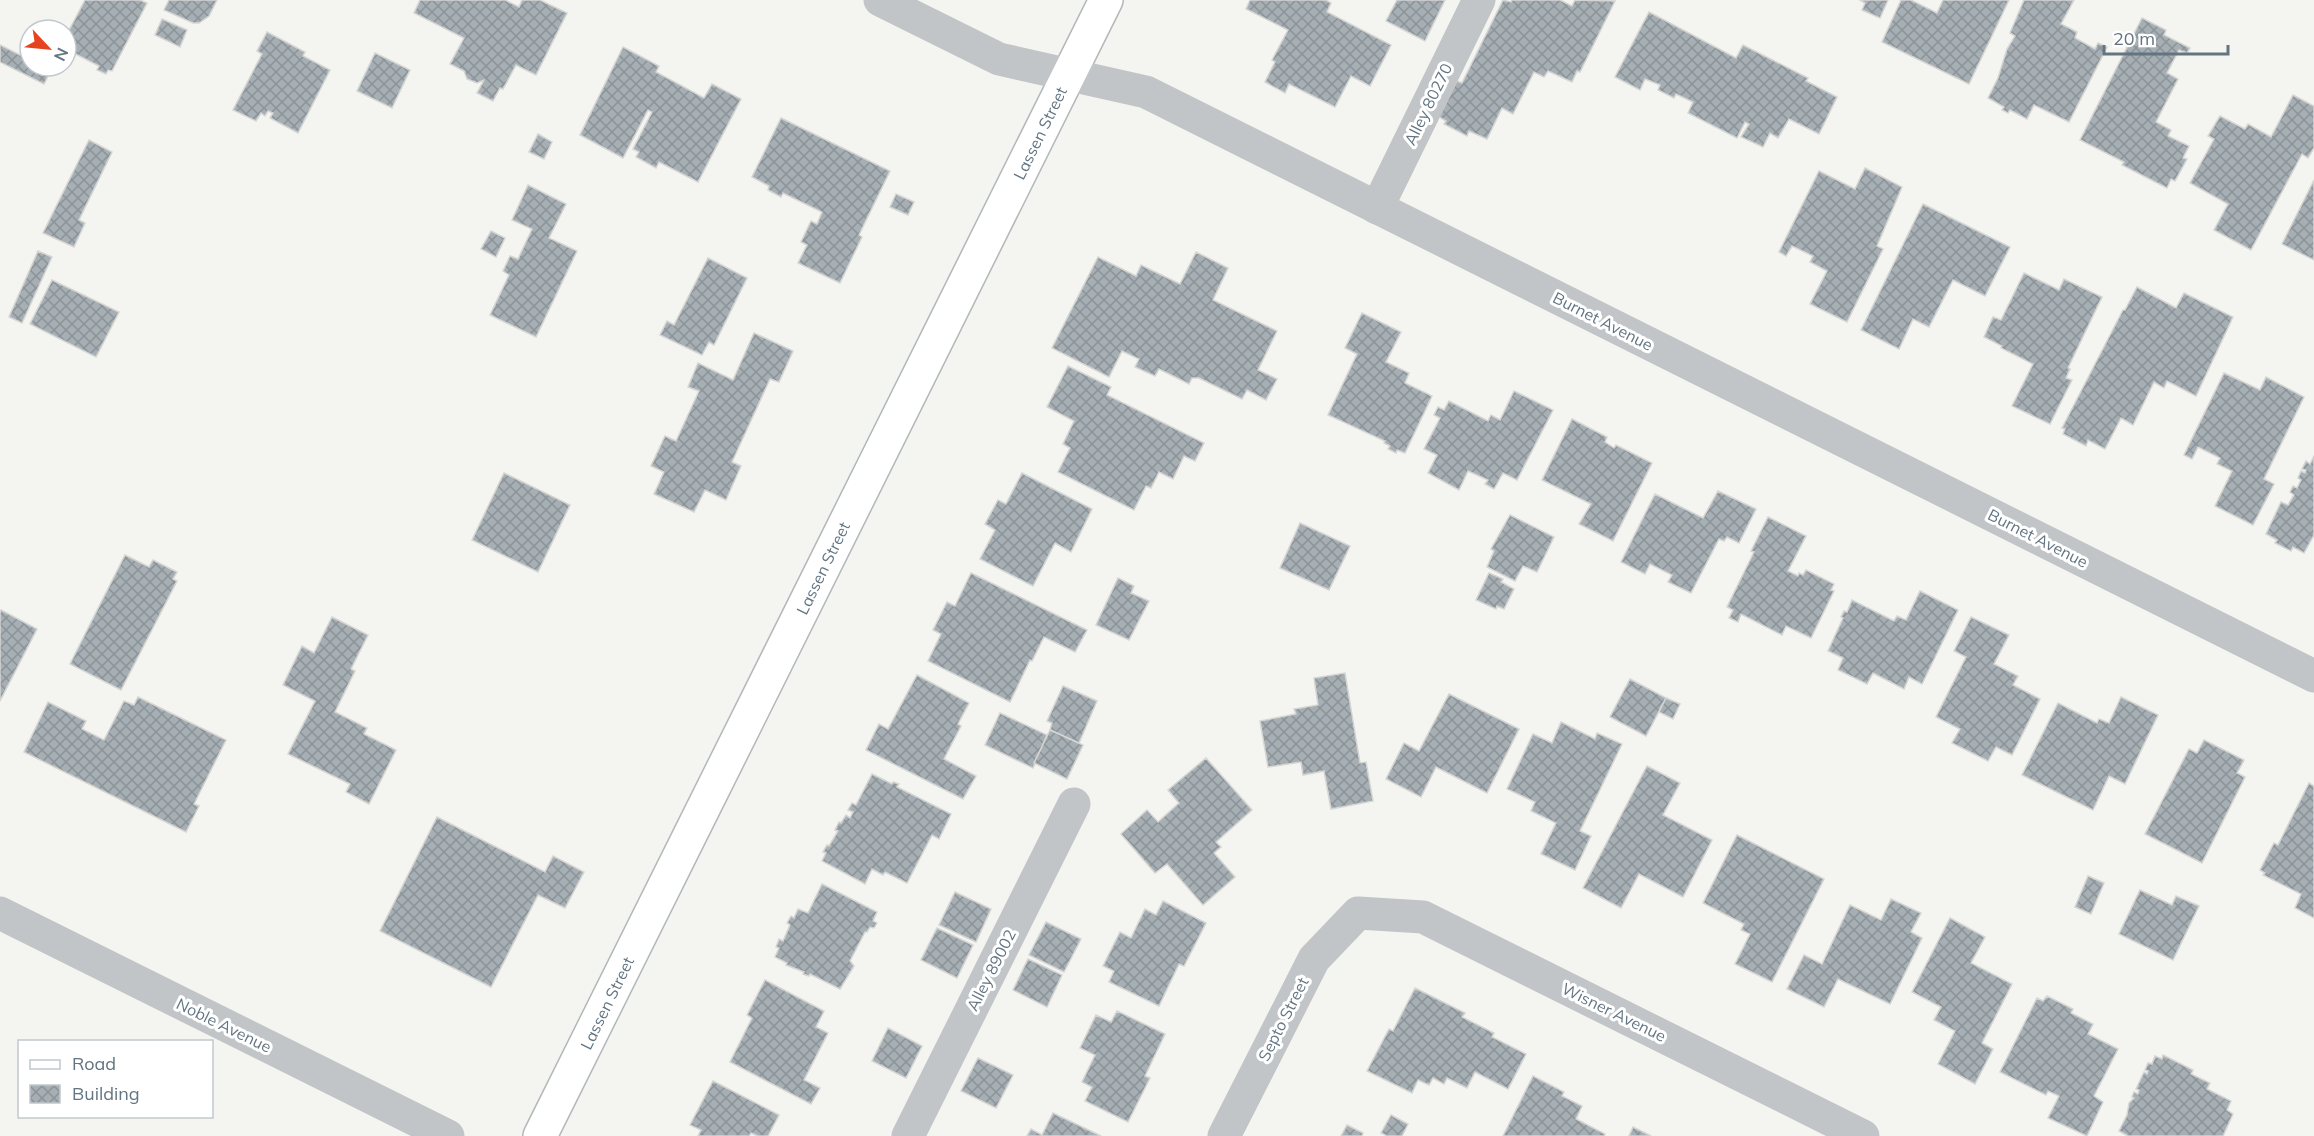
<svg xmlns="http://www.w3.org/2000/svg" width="2314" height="1136" font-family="Mulish,sans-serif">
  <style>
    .building { fill: url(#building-cross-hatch); stroke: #d5d5d3; stroke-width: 1.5 }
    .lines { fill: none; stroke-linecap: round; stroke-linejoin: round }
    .major-casing { stroke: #b2b7ba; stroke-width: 36 }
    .minor { stroke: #c1c5c8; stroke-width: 33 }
    .major { stroke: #fff; stroke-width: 33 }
    .labels { text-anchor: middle; stroke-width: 6; stroke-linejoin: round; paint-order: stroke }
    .street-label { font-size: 16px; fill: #637582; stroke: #fff }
  </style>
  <defs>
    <pattern id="building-cross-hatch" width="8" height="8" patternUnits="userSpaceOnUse" patternTransform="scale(1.5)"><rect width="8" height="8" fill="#a6afb4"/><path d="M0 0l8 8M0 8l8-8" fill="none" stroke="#8b9398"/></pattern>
  </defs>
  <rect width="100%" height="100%" fill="#f4f4f0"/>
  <g class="building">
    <polygon points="85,0 140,0 147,3 112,71 108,70 106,74 97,70 99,66 66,49 66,36"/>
    <polygon points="169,0 217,0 209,16 199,23 193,23 164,10"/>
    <polygon points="420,0 505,0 519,7 522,0 540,0 567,13 536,75 516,65 503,89 500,88 493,101 477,93 484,80 477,83 467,79 464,71 450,64 464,38 414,13"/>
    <polygon points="1250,0 1326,0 1331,3 1327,12 1391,45 1370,86 1351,76 1335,107 1289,84 1285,93 1265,82 1275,62 1272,60 1288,30 1246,9"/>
    <polygon points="1397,0 1445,0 1425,41 1386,21"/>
    <polygon points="1503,0 1511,2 1512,0 1560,0 1572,6 1575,0 1615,1 1580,72 1577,71 1572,82 1548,71 1544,77 1534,72 1513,114 1502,108 1487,139 1469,131 1467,136 1444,124 1446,121 1439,117 1457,81 1462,83"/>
    <polygon points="1860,0 1888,0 1880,18 1862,10 1865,3"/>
    <polygon points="1901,0 1911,0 1937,13 1943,0 2009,0 1969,84 1882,42"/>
    <polygon points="2024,0 2074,0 2061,24 2077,32 2075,38 2095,49 2098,43 2107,47 2069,122 2034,105 2027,119 2010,110 2008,113 2002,110 2004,107 1988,98 1998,78 2007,49 2015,36 2010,33"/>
    <polygon points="1649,12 1736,58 1743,45 1808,78 1806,81 1837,97 1819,134 1789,119 1778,138 1770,133 1763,147 1741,137 1749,124 1745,122 1737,138 1688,113 1693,102 1676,94 1674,98 1658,90 1660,85 1645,79 1640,90 1615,77"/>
    <polygon points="2142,18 2166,30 2164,35 2190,48 2187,53 2179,50 2167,73 2178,79 2156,122 2171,130 2168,136 2189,146 2183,158 2187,159 2175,181 2171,179 2167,188 2122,165 2124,162 2080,140"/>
    <polygon points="162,19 187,30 180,47 155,35"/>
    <polygon points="267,32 305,52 303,56 330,70 298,133 270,118 273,113 268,111 265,116 261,113 256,121 233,110 262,54 257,51"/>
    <polygon points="0,45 30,60 30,66 42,66 51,70 44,84 0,62"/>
    <polygon points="623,47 659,66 656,72 704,98 712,84 741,99 698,182 659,162 656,168 636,157 639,152 633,149 652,112 648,110 623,158 580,135"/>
    <polygon points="375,53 410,70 392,108 357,91"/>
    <polygon points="2293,95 2314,106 2314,148 2308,158 2302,154 2251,250 2214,230 2228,204 2190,183 2214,139 2208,136 2220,116 2245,129 2248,124 2271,137"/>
    <polygon points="781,118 890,171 859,235 862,237 840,283 798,263 807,245 801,242 811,221 817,224 822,212 783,193 781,197 768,190 769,186 752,177"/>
    <polygon points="538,134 552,142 544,159 529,152"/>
    <polygon points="89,140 112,152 79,220 85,223 74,247 43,233"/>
    <polygon points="1865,168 1902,187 1877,246 1883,249 1847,322 1810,304 1827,271 1810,262 1813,256 1792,246 1786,256 1779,252 1819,171 1855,189"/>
    <polygon points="2314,180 2314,260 2282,244"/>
    <polygon points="528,185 566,204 549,238 577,251 536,337 490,315 509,275 503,271 510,256 518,259 532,229 512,220"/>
    <polygon points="896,194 914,202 908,215 890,207"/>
    <polygon points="1923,204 2010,247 1985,296 1953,280 1929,327 1913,319 1899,349 1861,330"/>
    <polygon points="491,231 505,238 496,257 481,249"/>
    <polygon points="38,251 52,257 22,323 9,317"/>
    <polygon points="1196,252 1228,268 1213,300 1277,331 1258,370 1277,379 1266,400 1247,390 1242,399 1199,378 1192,378 1189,384 1159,369 1155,376 1135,367 1139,359 1122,351 1109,377 1052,348 1098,257 1136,276 1141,265 1180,284"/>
    <polygon points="708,258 747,278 714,345 709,342 702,355 660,335 667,321 674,325"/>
    <polygon points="2024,273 2059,290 2064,279 2102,297 2068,368 2070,369 2066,378 2072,380 2050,424 2012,406 2033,364 2001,348 2002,346 1984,337 1993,317 2001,320"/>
    <polygon points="52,280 119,312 96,357 30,324"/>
    <polygon points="2137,287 2176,308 2184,293 2233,317 2196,396 2167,381 2164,388 2154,382 2133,425 2121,418 2105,449 2088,440 2086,446 2063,434 2065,429 2062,428 2123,310 2125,310"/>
    <polygon points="1362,313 1401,332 1386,362 1409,373 1405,383 1432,396 1405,453 1397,450 1396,453 1388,449 1390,446 1384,443 1385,441 1328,415 1357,354 1345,348"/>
    <polygon points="754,333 793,351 779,382 770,379 732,462 741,466 726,500 705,490 694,512 654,494 664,472 651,466 665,436 676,441 699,391 688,387 698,363 733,380"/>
    <polygon points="1068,366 1111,387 1107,395 1204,443 1195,461 1184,456 1173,479 1159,472 1151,488 1146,486 1134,510 1058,472 1070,448 1063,444 1074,421 1047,407"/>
    <polygon points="2224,373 2260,390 2266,377 2304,397 2264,479 2274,484 2253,525 2215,506 2232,471 2217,464 2220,458 2198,447 2192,459 2184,455"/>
    <polygon points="1514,391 1553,410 1517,480 1503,473 1494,489 1485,484 1488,480 1468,471 1459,490 1428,473 1437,455 1424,449 1440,418 1434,415 1438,407 1444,410 1449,401 1488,421 1491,415 1500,420"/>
    <polygon points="1572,419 1607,437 1605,442 1614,448 1616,445 1652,463 1613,541 1579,524 1591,504 1542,480"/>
    <polygon points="2314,456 2314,535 2304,553 2293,547 2291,551 2275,543 2277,540 2266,534 2281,502 2288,505 2294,495 2290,492 2293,486 2297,488 2301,480 2298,478 2301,471 2305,473 2306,470 2302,469 2306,461 2310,464"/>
    <polygon points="504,473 570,505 538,572 472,540"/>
    <polygon points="1022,473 1092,509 1071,552 1055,543 1033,586 980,559 995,530 985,524 998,500 1006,504"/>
    <polygon points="1718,491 1756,509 1739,543 1727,537 1724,541 1719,539 1691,593 1668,582 1672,575 1650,564 1645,574 1621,562 1655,494 1703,518"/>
    <polygon points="1510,515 1554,537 1537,572 1523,566 1515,581 1487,567 1494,551 1491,549"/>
    <polygon points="1768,517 1806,536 1788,571 1798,576 1799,573 1803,575 1806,570 1834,584 1831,590 1834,591 1811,638 1786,626 1782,635 1741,614 1738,622 1729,618 1733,610 1727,607 1754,552 1751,551"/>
    <polygon points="1300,523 1350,546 1329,590 1280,568"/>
    <polygon points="125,555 149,567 153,560 177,572 173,579 177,581 121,690 70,664"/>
    <polygon points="971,573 1087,630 1075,652 1044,637 1032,661 1030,660 1010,702 928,661 941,634 933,630 947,602 955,606"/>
    <polygon points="1489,573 1503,579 1501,582 1514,589 1504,609 1497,606 1496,609 1476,600"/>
    <polygon points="1118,578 1134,586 1131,593 1149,601 1129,640 1096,625"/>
    <polygon points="1920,591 1958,610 1922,684 1909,677 1904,689 1873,673 1867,684 1838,670 1843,658 1828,651 1843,618 1841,617 1844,611 1847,612 1852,600 1894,621 1897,616 1906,620"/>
    <polygon points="1,610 37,629 0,701 0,613"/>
    <polygon points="332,617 368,635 351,669 355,671 335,712 367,728 364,734 396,750 369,804 346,792 350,784 288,754 315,701 283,685 302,646 314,653"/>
    <polygon points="1971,617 2009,635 1994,664 2018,676 2013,685 2040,699 2012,755 1996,747 1988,761 1952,743 1960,729 1936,717 1966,657 1954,651"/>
    <polygon points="1345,673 1360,763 1366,762 1373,801 1331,809 1324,771 1303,775 1301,762 1268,767 1260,721 1296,714 1294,709 1318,705 1314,678"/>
    <polygon points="917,675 969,703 958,724 961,726 944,759 976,776 963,799 866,750 879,724 888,729"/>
    <polygon points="1630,679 1666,698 1646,736 1610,717"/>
    <polygon points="1063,686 1097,701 1079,743 1050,730 1052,723 1047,721"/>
    <polygon points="1449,694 1519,729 1487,793 1436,767 1421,797 1386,779 1404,743 1419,751"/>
    <polygon points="138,697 226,740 194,804 199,806 186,832 24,752 48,702 86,721 82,729 104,740 124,701 134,705"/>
    <polygon points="2121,697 2158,715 2125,784 2109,776 2093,810 2022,775 2058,703 2097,723 2099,719 2109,723"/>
    <polygon points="1666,698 1680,704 1673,719 1659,712"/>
    <polygon points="1000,713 1047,735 1033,768 985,745"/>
    <polygon points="1561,722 1595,739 1597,733 1622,744 1580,831 1591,836 1575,870 1541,854 1556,823 1531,811 1535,802 1507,789 1533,734 1552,743"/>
    <polygon points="1050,730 1083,745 1067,779 1034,763"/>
    <polygon points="2204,740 2244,760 2237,773 2245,777 2202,863 2145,834 2189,749 2197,753"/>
    <polygon points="1206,758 1252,810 1216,842 1221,847 1214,853 1235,877 1203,905 1167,864 1155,873 1121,834 1147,810 1158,822 1179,803 1168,790"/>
    <polygon points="1647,766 1680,783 1663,815 1712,840 1683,897 1639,874 1621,908 1583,888"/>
    <polygon points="872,774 892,784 893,782 899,784 897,787 951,814 939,839 932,835 907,883 885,872 883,875 872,869 865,884 822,861 826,853 823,852 827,845 829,846 838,831 835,830 839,822 841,823 846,815 850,818 853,812 848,810 852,803 856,805"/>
    <polygon points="2309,783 2314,786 2314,918 2295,908 2301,894 2263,875 2265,873 2260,870 2274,843 2278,845"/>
    <polygon points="437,817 545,872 553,856 584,872 565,908 538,895 491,987 380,931"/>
    <polygon points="1737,835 1824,879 1772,982 1735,964 1750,934 1741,930 1744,924 1703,903"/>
    <polygon points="2088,876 2104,883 2091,914 2075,907"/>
    <polygon points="822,884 877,912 873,921 877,923 874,928 870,927 867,932 865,932 850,961 854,966 840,989 810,974 809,976 803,974 804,972 786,965 787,963 775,957 779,948 776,947 779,939 783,941 790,925 787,923 791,916 794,918 798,909 808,913"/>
    <polygon points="2140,890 2172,905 2176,896 2199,906 2173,960 2119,934"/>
    <polygon points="955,892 991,909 976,942 939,925"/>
    <polygon points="1891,899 1921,913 1911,932 1922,938 1890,1004 1838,979 1824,1007 1787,989 1804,955 1822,964 1850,905 1881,920"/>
    <polygon points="1163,901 1206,923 1184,966 1179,964 1159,1006 1109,982 1114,971 1103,966 1120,932 1131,938 1145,909 1156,915"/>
    <polygon points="1950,918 1985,937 1971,963 2012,984 1982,1043 1993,1049 1975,1084 1938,1064 1955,1031 1934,1020 1941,1007 1912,992"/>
    <polygon points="1046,922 1081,939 1064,972 1029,955"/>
    <polygon points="937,928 973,945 957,978 921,960"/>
    <polygon points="1028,959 1062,975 1047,1007 1013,990"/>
    <polygon points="765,980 824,1011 816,1027 828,1033 804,1080 820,1088 811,1104 730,1062 752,1018 747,1015"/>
    <polygon points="1415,988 1465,1013 1462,1017 1494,1033 1492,1037 1526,1054 1508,1089 1475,1072 1467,1088 1447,1078 1444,1084 1433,1078 1429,1085 1418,1080 1412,1093 1367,1071 1389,1029 1393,1031"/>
    <polygon points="2047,996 2073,1009 2071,1013 2093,1024 2088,1034 2118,1049 2094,1096 2103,1102 2087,1136 2048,1118 2059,1096 2048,1091 2046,1095 2000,1072 2037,998 2043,1001"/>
    <polygon points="1117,1011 1165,1034 1145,1076 1150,1078 1128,1122 1085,1101 1092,1087 1082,1082 1095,1055 1080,1048 1096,1015 1111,1022"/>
    <polygon points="888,1028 922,1046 906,1078 872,1061"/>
    <polygon points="2163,1055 2193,1070 2191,1074 2210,1083 2207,1089 2231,1101 2227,1110 2233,1114 2223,1136 2128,1136 2119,1131 2127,1115 2129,1103 2134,1098 2132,1097 2134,1092 2138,1094 2139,1090 2136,1089 2144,1072 2147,1074 2148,1071 2145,1070 2148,1063 2152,1064 2155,1056 2162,1059"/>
    <polygon points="978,1058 1013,1075 996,1108 961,1091"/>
    <polygon points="1533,1076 1564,1092 1562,1096 1582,1106 1576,1119 1605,1134 1604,1136 1503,1136"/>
    <polygon points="713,1081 779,1115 768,1136 758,1136 751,1133 749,1136 698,1136 701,1130 690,1125"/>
    <polygon points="1053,1113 1101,1136 1027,1136 1031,1129 1042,1135"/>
    <polygon points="1391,1115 1408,1124 1402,1136 1387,1136 1381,1133"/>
    <polygon points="1347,1125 1363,1133 1362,1136 1341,1136"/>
    <polygon points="1633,1127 1651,1136 1629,1136"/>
  </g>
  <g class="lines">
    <defs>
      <polyline id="major" points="540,1136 1106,0"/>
    </defs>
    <use href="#major" class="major-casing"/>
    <g class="minor">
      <polyline points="880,0 999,59 1146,92 2314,676"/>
      <polyline points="1377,208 1479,0"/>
      <polyline points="0,913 448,1136"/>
      <polyline points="908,1136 1074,804"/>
      <polyline points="1224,1136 1314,959 1358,913 1423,917 1863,1136"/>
    </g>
    <use href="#major" class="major"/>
  </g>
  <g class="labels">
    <g class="street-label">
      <text transform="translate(1428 104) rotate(-64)" y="6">Alley 80270</text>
      <text transform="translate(1040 133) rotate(-64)" y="6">Lassen Street</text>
      <text transform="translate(1603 321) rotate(27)" y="6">Burnet Avenue</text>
      <text transform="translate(2038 538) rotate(27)" y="6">Burnet Avenue</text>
      <text transform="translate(823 568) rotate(-64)" y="6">Lassen Street</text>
      <text transform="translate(991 970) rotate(-63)" y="6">Alley 89002</text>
      <text transform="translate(607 1003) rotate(-64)" y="6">Lassen Street</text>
      <text transform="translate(1614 1012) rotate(26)" y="6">Wisner Avenue</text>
      <text transform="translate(1283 1019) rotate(-63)" y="6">Septo Street</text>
      <text transform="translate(224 1025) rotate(26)" y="6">Noble Avenue</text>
    </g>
  </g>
  <rect x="18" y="1040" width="195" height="78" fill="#ffffff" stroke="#c1c8cd" stroke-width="1.5"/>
  <rect x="30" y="1060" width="30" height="9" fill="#ffffff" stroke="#c1c8cd" stroke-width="1.5"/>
  <text x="72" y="1070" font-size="18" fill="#637582">Road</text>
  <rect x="30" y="1085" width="30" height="18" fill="url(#building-cross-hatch)" stroke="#c1c8cd" stroke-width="1.5"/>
  <text x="72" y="1100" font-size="18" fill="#637582">Building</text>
  <g transform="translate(48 48) rotate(116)"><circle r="28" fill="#ffffff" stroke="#c1c8cd" stroke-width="1.5"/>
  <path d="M0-4.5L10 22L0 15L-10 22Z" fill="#e6441e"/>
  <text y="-9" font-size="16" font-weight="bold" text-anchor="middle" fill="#637582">N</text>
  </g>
  <path d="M2104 45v9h124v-9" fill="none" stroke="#637582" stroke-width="3"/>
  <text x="2113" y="45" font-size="18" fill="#637582" stroke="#ffffff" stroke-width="4.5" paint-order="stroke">20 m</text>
</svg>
